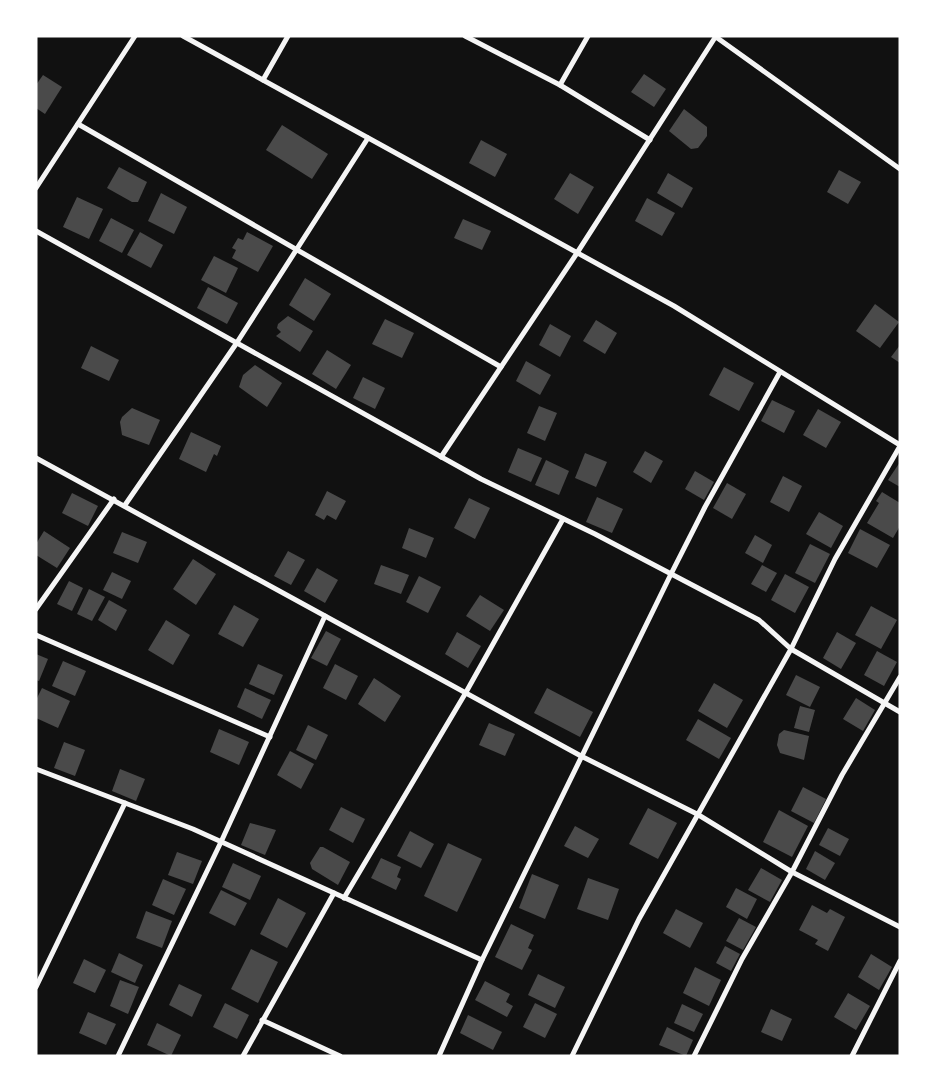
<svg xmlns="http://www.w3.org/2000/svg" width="936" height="1092" font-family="Overpass,sans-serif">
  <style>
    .building { fill: #4a4a4a }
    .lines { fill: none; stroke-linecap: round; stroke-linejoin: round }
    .minor { stroke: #f5f5f5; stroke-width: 5 }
  </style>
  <rect width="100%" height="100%" fill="#111"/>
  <g class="building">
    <polygon points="644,74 666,89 654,107 631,92"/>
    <polygon points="43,75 62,87 45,114 36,108 36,85"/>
    <polygon points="684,109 707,127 707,136 698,148 691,149 669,131"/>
    <polygon points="282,125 328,154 312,179 266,150"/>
    <polygon points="481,140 507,154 495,177 469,163"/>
    <polygon points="119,167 147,182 138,202 132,202 107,188"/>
    <polygon points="839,170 861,182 848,204 827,192"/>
    <polygon points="570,173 594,187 578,214 554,199"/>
    <polygon points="668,173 693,188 682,208 657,193"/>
    <polygon points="161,193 187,207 174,234 148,221"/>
    <polygon points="77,197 103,209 89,239 63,227"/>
    <polygon points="647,198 675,213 662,236 635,221"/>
    <polygon points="111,218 134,230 122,253 99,241"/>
    <polygon points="463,219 491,231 482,250 454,238"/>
    <polygon points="140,232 163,245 151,268 127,255"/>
    <polygon points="247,232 273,246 258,272 232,258 236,250 232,248 238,238 243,240"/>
    <polygon points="214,256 238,268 226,293 201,280"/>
    <polygon points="305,278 331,294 314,321 289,305"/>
    <polygon points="208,287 238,303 227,324 197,308"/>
    <polygon points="875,304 899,322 880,348 856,331"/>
    <polygon points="288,316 313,331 300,352 276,336 281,332 277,328 278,324"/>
    <polygon points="385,319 414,333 402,358 372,344"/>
    <polygon points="596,320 617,333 605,354 583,341"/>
    <polygon points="550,324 571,336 560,357 539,345"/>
    <polygon points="900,345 900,363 891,357"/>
    <polygon points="91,346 119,360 109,381 81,368"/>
    <polygon points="327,350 351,365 336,389 312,374"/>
    <polygon points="526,361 551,375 540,395 516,381"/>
    <polygon points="255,365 282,383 267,407 239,387 243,375"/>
    <polygon points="724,367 754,383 739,411 709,395"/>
    <polygon points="363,377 385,388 375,409 353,398"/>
    <polygon points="772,400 795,411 784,433 761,421"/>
    <polygon points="539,406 557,413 545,441 527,433"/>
    <polygon points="132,408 160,420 149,445 122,435 120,422 122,417"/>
    <polygon points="818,409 841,422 826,448 803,435"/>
    <polygon points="191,432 221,446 217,456 214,454 206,472 179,459"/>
    <polygon points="518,448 542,458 531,482 508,472"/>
    <polygon points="645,451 663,461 651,483 633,472"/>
    <polygon points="585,453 607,462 596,487 575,478"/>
    <polygon points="546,460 569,471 559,495 535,485"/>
    <polygon points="900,462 900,487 888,480"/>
    <polygon points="695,471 714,482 704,500 685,489"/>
    <polygon points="783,476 802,486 789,512 770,502"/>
    <polygon points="727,483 746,494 732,519 713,508"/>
    <polygon points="327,491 346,501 336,520 327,515 324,520 315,515"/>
    <polygon points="882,492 900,503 900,526 893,538 867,523 879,503 876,501"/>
    <polygon points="72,493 98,506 88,526 62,513"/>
    <polygon points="597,497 623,509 612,533 586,522"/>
    <polygon points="469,498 490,508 475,539 454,528"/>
    <polygon points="819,512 843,526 831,548 806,534"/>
    <polygon points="409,528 434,538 426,558 402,548"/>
    <polygon points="860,529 890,545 877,568 848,553"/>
    <polygon points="44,531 70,548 57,568 36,555 36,544"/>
    <polygon points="122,532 147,542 138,563 113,553"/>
    <polygon points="755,535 772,545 763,563 745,553"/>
    <polygon points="810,544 830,554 815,583 795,573"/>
    <polygon points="288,551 305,560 291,585 274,576"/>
    <polygon points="193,559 216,574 196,605 173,589"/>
    <polygon points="381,565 409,575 401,594 374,584"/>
    <polygon points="762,565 777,573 766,592 751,584"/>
    <polygon points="317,568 338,580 325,603 304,591"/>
    <polygon points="112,572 131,581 122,599 103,590"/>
    <polygon points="785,574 809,587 795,613 771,600"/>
    <polygon points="419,576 441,587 428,613 406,602"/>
    <polygon points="69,581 83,588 72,611 57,604"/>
    <polygon points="89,589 105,597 92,621 77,614"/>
    <polygon points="480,595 504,610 490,631 466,616"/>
    <polygon points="109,600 127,610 116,631 98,620"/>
    <polygon points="234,605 259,619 243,647 218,634"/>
    <polygon points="871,606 897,620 881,649 855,635"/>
    <polygon points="166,620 190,635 173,665 148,650"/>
    <polygon points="326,631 341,639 327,666 311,658"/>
    <polygon points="457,632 481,646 468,668 445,654"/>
    <polygon points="837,632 856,643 841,669 823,658"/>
    <polygon points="877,651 897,662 884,686 864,675"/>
    <polygon points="36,654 48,659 39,681 36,680"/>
    <polygon points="63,661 86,671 75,696 52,686"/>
    <polygon points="258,664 283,675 274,695 249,684"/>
    <polygon points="335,664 358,676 346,700 323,688"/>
    <polygon points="796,675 820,687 810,707 786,695"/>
    <polygon points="374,678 401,696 385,722 358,704"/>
    <polygon points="714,683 743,700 727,728 698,711"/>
    <polygon points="42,688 70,701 58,728 36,718 36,700"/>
    <polygon points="245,688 271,700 262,719 237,707"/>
    <polygon points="547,688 593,712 580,737 534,713"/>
    <polygon points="856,698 875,710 863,731 843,719"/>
    <polygon points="800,706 815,710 809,732 794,728"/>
    <polygon points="698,719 731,738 719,759 686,740"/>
    <polygon points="489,723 515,734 505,756 479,745"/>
    <polygon points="308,725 328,735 316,760 296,750"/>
    <polygon points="219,729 249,742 239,765 210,752"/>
    <polygon points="784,730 809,736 804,760 780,753 777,745 779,734"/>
    <polygon points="64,742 85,750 75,776 54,768"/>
    <polygon points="290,751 314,764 301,789 277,775"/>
    <polygon points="120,769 145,779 136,801 112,791"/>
    <polygon points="803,787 826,799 814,823 791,811"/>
    <polygon points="341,807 365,819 353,843 329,830"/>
    <polygon points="648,808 677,823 658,859 629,844"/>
    <polygon points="779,810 808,826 792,857 763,842"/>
    <polygon points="250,823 276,830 265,855 241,845"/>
    <polygon points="575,826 599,839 588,858 564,846"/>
    <polygon points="828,828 849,839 840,856 819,845"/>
    <polygon points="410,831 434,844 421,868 397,856"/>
    <polygon points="448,843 482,859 457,912 424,896"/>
    <polygon points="320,847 323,847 350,862 338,885 312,869 310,863"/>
    <polygon points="815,851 835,863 825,880 806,869"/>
    <polygon points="177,852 202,861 193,884 168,875"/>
    <polygon points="381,858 401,867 397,877 401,879 396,890 371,878"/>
    <polygon points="233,863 261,876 250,900 222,887"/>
    <polygon points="761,868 782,880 770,902 748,890"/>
    <polygon points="532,874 559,885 545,919 519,908"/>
    <polygon points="588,878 619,889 608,920 577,909"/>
    <polygon points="163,879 186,889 174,915 152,905"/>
    <polygon points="736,888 757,899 747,919 726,907"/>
    <polygon points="221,890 247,903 235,926 209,913"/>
    <polygon points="278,898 306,913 287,948 260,934"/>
    <polygon points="812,905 827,913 830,909 845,917 828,951 815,944 818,940 799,930"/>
    <polygon points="676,909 703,923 690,948 663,933"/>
    <polygon points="146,911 172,921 162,948 136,938"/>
    <polygon points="739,918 756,927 743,950 726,941"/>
    <polygon points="511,924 534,935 528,948 532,950 522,970 495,957"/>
    <polygon points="725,946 740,954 731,971 716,963"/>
    <polygon points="251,949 278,962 258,1003 231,989"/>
    <polygon points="119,953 143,965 135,983 111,972"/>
    <polygon points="871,954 892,967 879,990 858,977"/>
    <polygon points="84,959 106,970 95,993 73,983"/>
    <polygon points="695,967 721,980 709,1006 683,993"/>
    <polygon points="538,974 565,987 555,1008 528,995"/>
    <polygon points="120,980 139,987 128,1014 110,1006"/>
    <polygon points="485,981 510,994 506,1002 513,1006 507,1017 475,1000"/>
    <polygon points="179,984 202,995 192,1017 169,1005"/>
    <polygon points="848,993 870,1006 856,1030 834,1017"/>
    <polygon points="225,1003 249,1015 237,1039 213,1027"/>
    <polygon points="535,1003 557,1014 545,1038 523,1027"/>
    <polygon points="682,1004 703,1014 694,1032 674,1023"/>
    <polygon points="771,1009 792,1019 782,1041 761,1032"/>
    <polygon points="88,1012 116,1024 106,1045 79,1033"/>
    <polygon points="468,1015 502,1032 493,1050 460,1033"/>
    <polygon points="157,1023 181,1035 171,1056 147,1045"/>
    <polygon points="667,1027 693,1040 686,1056 659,1045"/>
  </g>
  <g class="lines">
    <g class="minor">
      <polyline points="183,36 674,306 900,445"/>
      <polyline points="465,36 560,85 650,140"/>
      <polyline points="716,37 900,169"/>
      <polyline points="263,80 288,36"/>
      <polyline points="560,85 588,36"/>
      <polyline points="78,124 501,367"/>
      <polyline points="36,188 135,36"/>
      <polyline points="36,231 481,479 595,534 759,620 791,649 900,712"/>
      <polyline points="441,457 577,253 716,36"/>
      <polyline points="36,458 581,756 697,814 792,872 900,927"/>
      <polyline points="125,505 236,344 368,138"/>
      <polyline points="36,609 114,499"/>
      <polyline points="36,635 270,737"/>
      <polyline points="36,769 193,829 482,960"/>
      <polyline points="344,898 465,694 563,519"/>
      <polyline points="36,987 125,803"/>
      <polyline points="262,1020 340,1056"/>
      <polyline points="118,1056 221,842 325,616"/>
      <polyline points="243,1056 334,893"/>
      <polyline points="439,1056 482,960 671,574 705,507 780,372"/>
      <polyline points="572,1056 639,919 791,649 835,559 900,446"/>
      <polyline points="694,1056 742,959 792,872 842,775 900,677"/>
      <polyline points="852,1056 900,961"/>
    </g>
  </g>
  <rect width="936" height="1092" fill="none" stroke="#ffffff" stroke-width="75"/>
</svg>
